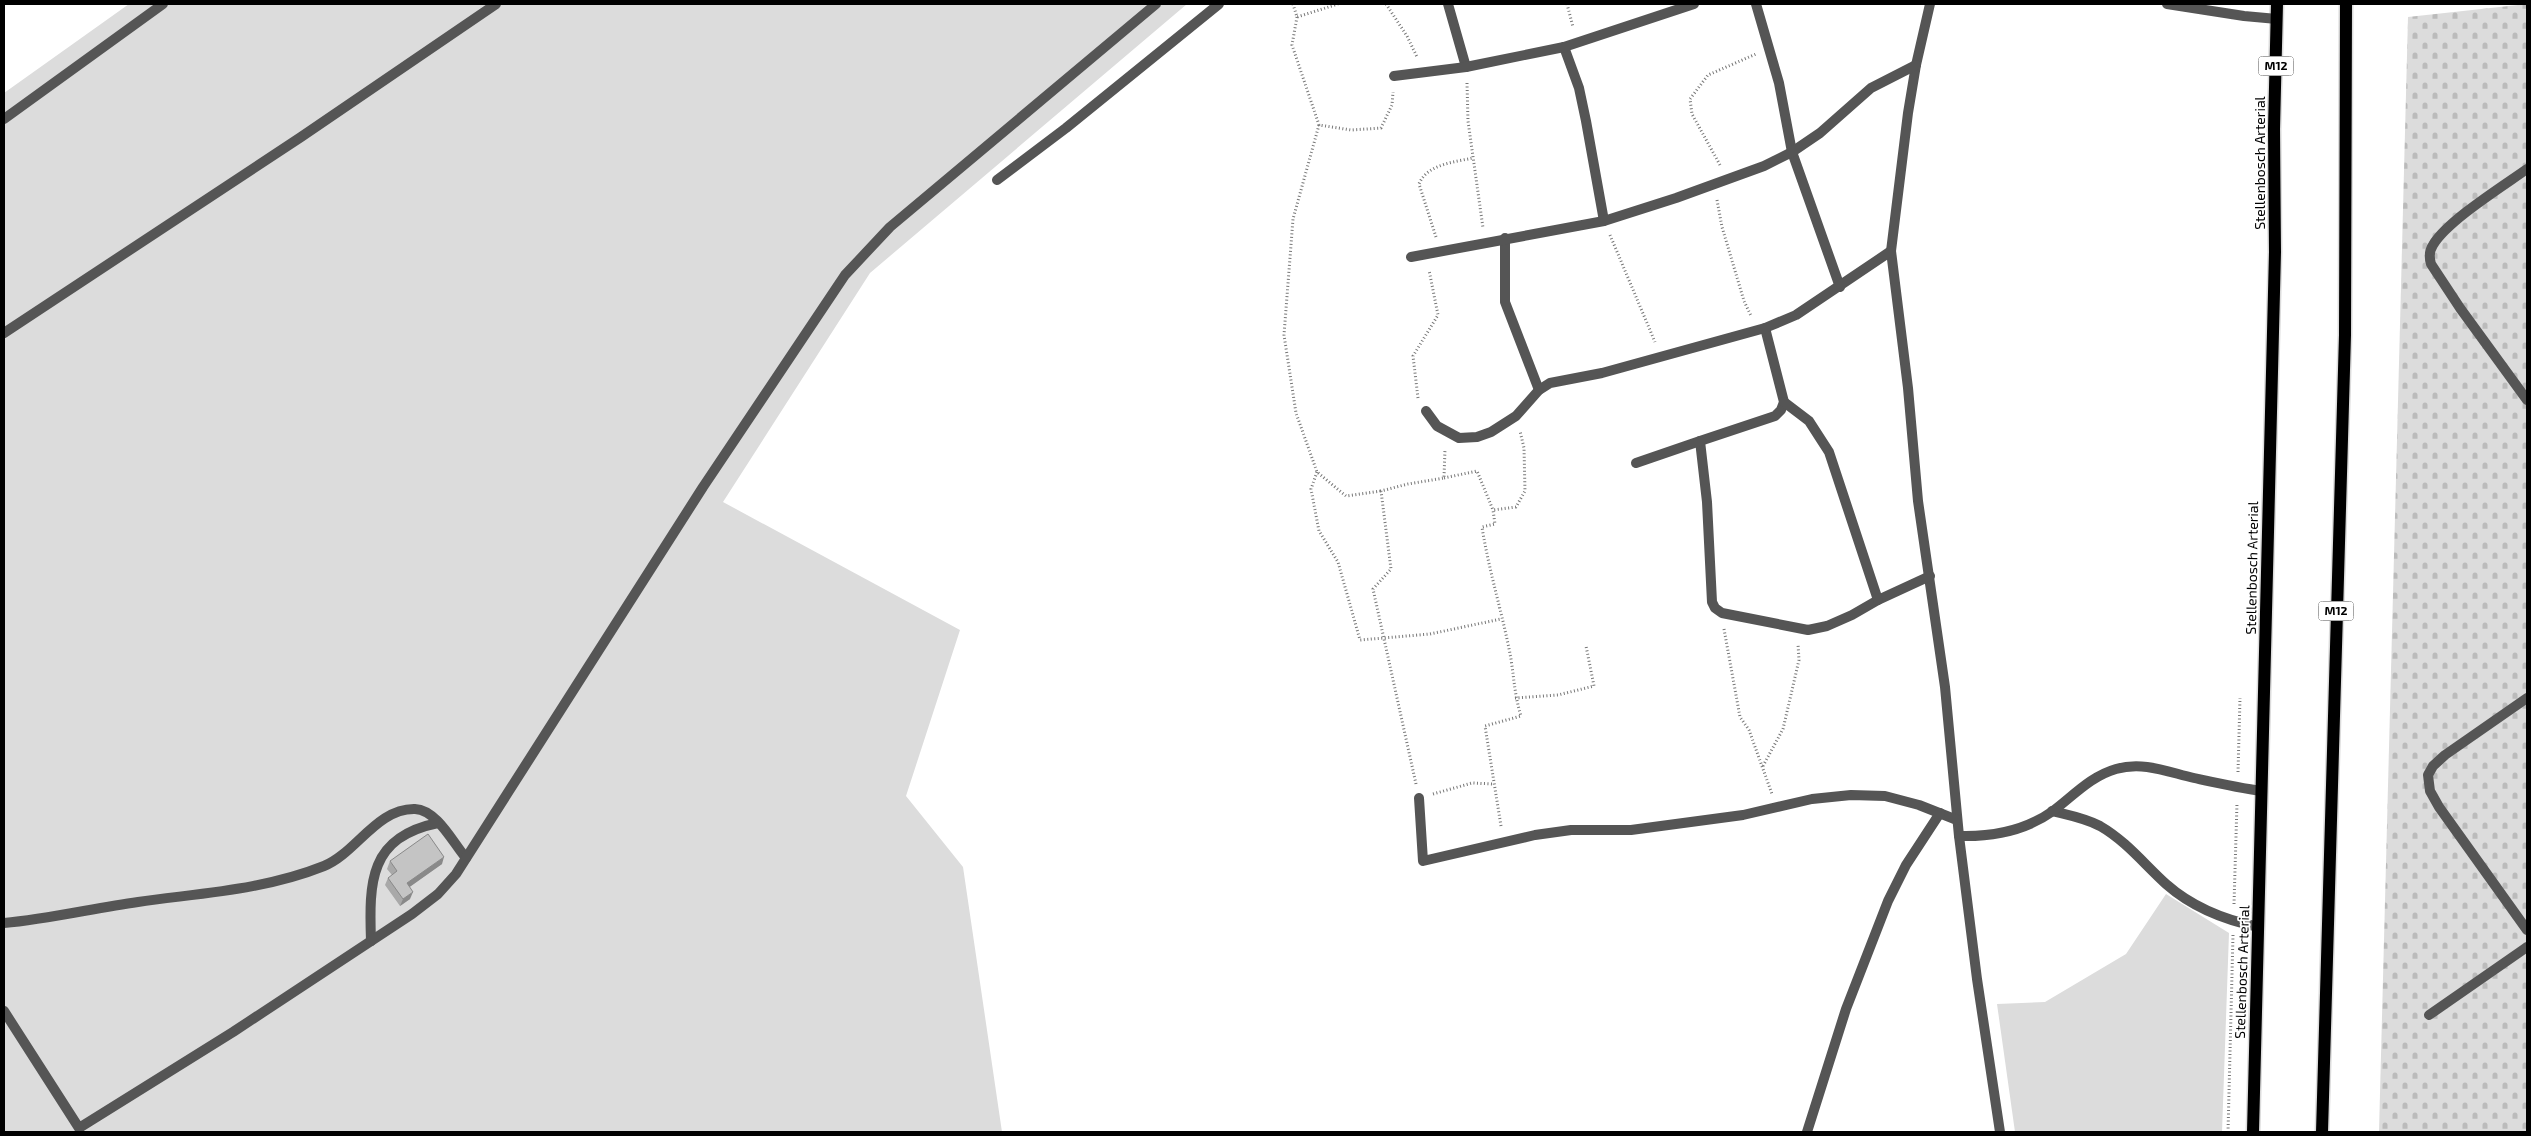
<svg xmlns="http://www.w3.org/2000/svg" width="2531" height="1136" font-family="'Exo 2',sans-serif">
  <style>
    .grass { fill: #dcdcdc }
    .cemetery { fill: url(#cemetery-stones) }
    .lines { fill: none; stroke-linecap: round; stroke-linejoin: round }
    .primary-casing { stroke: #dbdbdb; stroke-width: 15 }
    .path { stroke: #777; stroke-width: 3; stroke-dasharray: 1 2.5; stroke-linecap: butt }
    .service { stroke: #555; stroke-width: 10 }
    .minor { stroke: #555; stroke-width: 10 }
    .primary { stroke: #000; stroke-width: 12 }
    .wall { fill: #a9a9a9 }
    .shaded-wall { fill: #898989 }
    .building { fill: #c4c4c4; stroke: #898989 }
    .labels { text-anchor: middle; stroke-width: 4; stroke-linejoin: round; paint-order: stroke }
    .shield { fill: #fff; stroke: #4c4c4c; stroke-width: 1 }
    .shield-label { font-size: 12px; font-weight: bold; fill: #000 }
    .street-label { font-size: 14px; fill: #000; stroke: #fff }
  </style>
  <defs>
    <pattern id="cemetery-stones" width="16" height="16" patternUnits="userSpaceOnUse" patternTransform="scale(1.25)"><rect width="16" height="16" fill="#dcdcdc"/><path d="M2 7V4a2 2 0 0 1 4 0v3zM10 15v-3a2 2 0 0 1 4 0v3z" fill="#bbb"/></pattern>
  </defs>
  <rect width="100%" height="100%" fill="#fff"/>
  <g class="grass">
    <polygon points="129,4 1187,4 870,273 723,502 960,630 906,796 963,867 1002,1132 4,1132 4,93"/>
    <polygon points="2166,894 2229,933 2222,1132 2015,1132 1997,1004 2045,1002 2126,954"/>
  </g>
  <polygon class="cemetery" points="2527,4 2527,1132 2379,1132 2408,17"/>
  <g class="lines">
    <defs>
      <g id="primary">
        <polyline points="2253,1132 2275,252 2274,129 2277,4"/>
        <polyline points="2322,1132 2345,335 2346,4"/>
      </g>
    </defs>
    <use href="#primary" class="primary-casing"/>
    <g class="path">
      <polyline points="1293,4 1297,17 1338,4"/>
      <polyline points="1386,4 1407,36 1417,57"/>
      <polyline points="1567,4 1573,27"/>
      <polyline points="1297,17 1292,45 1319,125 1351,130 1381,128 1392,105 1393,92"/>
      <polyline points="1467,83 1468,121 1483,228"/>
      <polyline points="1319,125 1293,219 1284,335 1296,413 1317,472 1346,496 1381,491"/>
      <polyline points="1720,165 1692,114 1690,99 1708,75 1756,54"/>
      <polyline points="1717,200 1722,227 1744,301 1751,316"/>
      <polyline points="1610,235 1655,342"/>
      <path d="M1436,237L1419,184C1427,164 1455,162 1473,158"/>
      <polyline points="1418,398 1413,356 1438,315 1429,270"/>
      <polyline points="1317,472 1311,489 1319,531 1338,562 1360,640 1430,634 1501,619"/>
      <polyline points="1444,478 1477,471 1493,510"/>
      <polyline points="1724,629 1740,717 1749,730 1772,794"/>
      <polyline points="1515,698 1558,695 1594,686 1586,646"/>
      <polyline points="1763,766 1783,729 1799,660 1798,644"/>
      <polyline points="2238,772 2240,698"/>
      <polyline points="1416,784 1373,589 1391,569 1381,491 1408,484 1444,478 1445,449"/>
      <polyline points="1433,794 1472,783 1493,784"/>
      <path d="M1501,826L1485,726L1521,716C1515,697 1514,679 1511,659C1503,615 1489,572 1482,527L1495,524L1493,510L1516,507L1525,491L1524,448L1520,431"/>
      <polyline points="2234,904 2237,803"/>
      <polyline points="2228,1132 2233,935"/>
    </g>
    <g class="service">
      <polyline points="4,119 163,4"/>
      <path d="M2527,169C2503,186 2447,221 2433,245C2429,251 2429,257 2431,264L2460,308L2527,400"/>
      <polyline points="4,333 301,137 496,4"/>
      <polyline points="2527,698 2445,755 2433,766 2428,775 2430,791 2439,807 2527,930"/>
      <path d="M4,923C49,919 94,908 138,902C201,893 264,890 324,866C356,853 377,808 415,809C437,810 453,843 466,858"/>
      <path d="M371,941C369,882 369,837 438,823"/>
      <polyline points="4,1011 79,1128 233,1032 412,914 438,894 456,874 703,487 845,275 890,227 1156,4"/>
      <polyline points="2429,1015 2527,947"/>
    </g>
    <g class="minor">
      <polyline points="1448,4 1466,67"/>
      <polyline points="1756,4 1779,83 1792,152 1840,287"/>
      <polyline points="1930,4 1916,65 1908,113 1891,251 1908,388 1918,501 1945,687 1959,836 1977,979 2000,1132"/>
      <polyline points="2167,4 2244,16 2277,19"/>
      <polyline points="1564,47 1579,88 1586,121 1604,221"/>
      <polyline points="1394,76 1466,67 1564,47 1694,4"/>
      <polyline points="997,180 1066,128 1219,4"/>
      <polyline points="1505,238 1505,302 1539,390"/>
      <polyline points="1411,257 1604,221 1676,198 1764,166 1792,152 1820,133 1871,88 1916,65"/>
      <polyline points="1765,328 1784,402 1781,410 1775,416 1700,441 1707,502 1712,602 1715,608 1722,613 1808,630 1827,626 1852,615 1878,600 1930,576"/>
      <polyline points="1784,402 1809,421 1829,452 1878,600"/>
      <polyline points="1426,411 1437,426 1459,438 1477,437 1491,432 1516,416 1539,390 1550,383 1602,373 1765,328 1796,315 1891,251"/>
      <polyline points="1636,463 1700,441"/>
      <polyline points="1419,798 1423,861 1535,835 1571,830 1631,830 1743,815 1812,799 1851,795 1885,796 1919,805 1957,820"/>
      <path d="M2052,811C2068,815 2085,818 2100,826C2126,841 2144,864 2166,884C2192,907 2224,920 2259,927"/>
      <path d="M1959,836C1992,837 2025,831 2053,811C2073,796 2091,776 2116,769C2143,761 2168,772 2194,778C2217,783 2239,788 2262,791"/>
      <polyline points="1807,1132 1846,1009 1888,901 1906,865 1940,813"/>
    </g>
    <use href="#primary" class="primary"/>
  </g>
  <polygon class="wall" points="390,861 442,864 409,887 410,899 400,906 385,885 388,878 392,875 387,869"/>
  <g class="shaded-wall">
    <polygon points="444,857 442,864 404,891 407,883"/>
    <polygon points="413,892 410,899 400,906 403,899"/>
  </g>
  <polygon class="building" points="428,834 444,857 407,883 413,892 403,899 388,878 397,871 390,861"/>
  <g class="labels">
    <g class="shield">
      <rect x="2258.5" y="56.5" width="35" height="19" rx="4"/>
      <rect x="2318.5" y="601.5" width="35" height="19" rx="4"/>
    </g>
    <g class="shield-label">
      <text x="2276" y="70">M12</text>
      <text x="2336" y="615">M12</text>
    </g>
    <g class="street-label">
      <text transform="translate(2260 163) rotate(-90)" y="5">Stellenbosch Arterial</text>
      <text transform="translate(2252 568) rotate(-89)" y="5">Stellenbosch Arterial</text>
      <text transform="translate(2242 972) rotate(-88)" y="5">Stellenbosch Arterial</text>
    </g>
  </g>
  <rect width="2531" height="1136" fill="none" stroke="#000000" stroke-width="10"/>
</svg>
